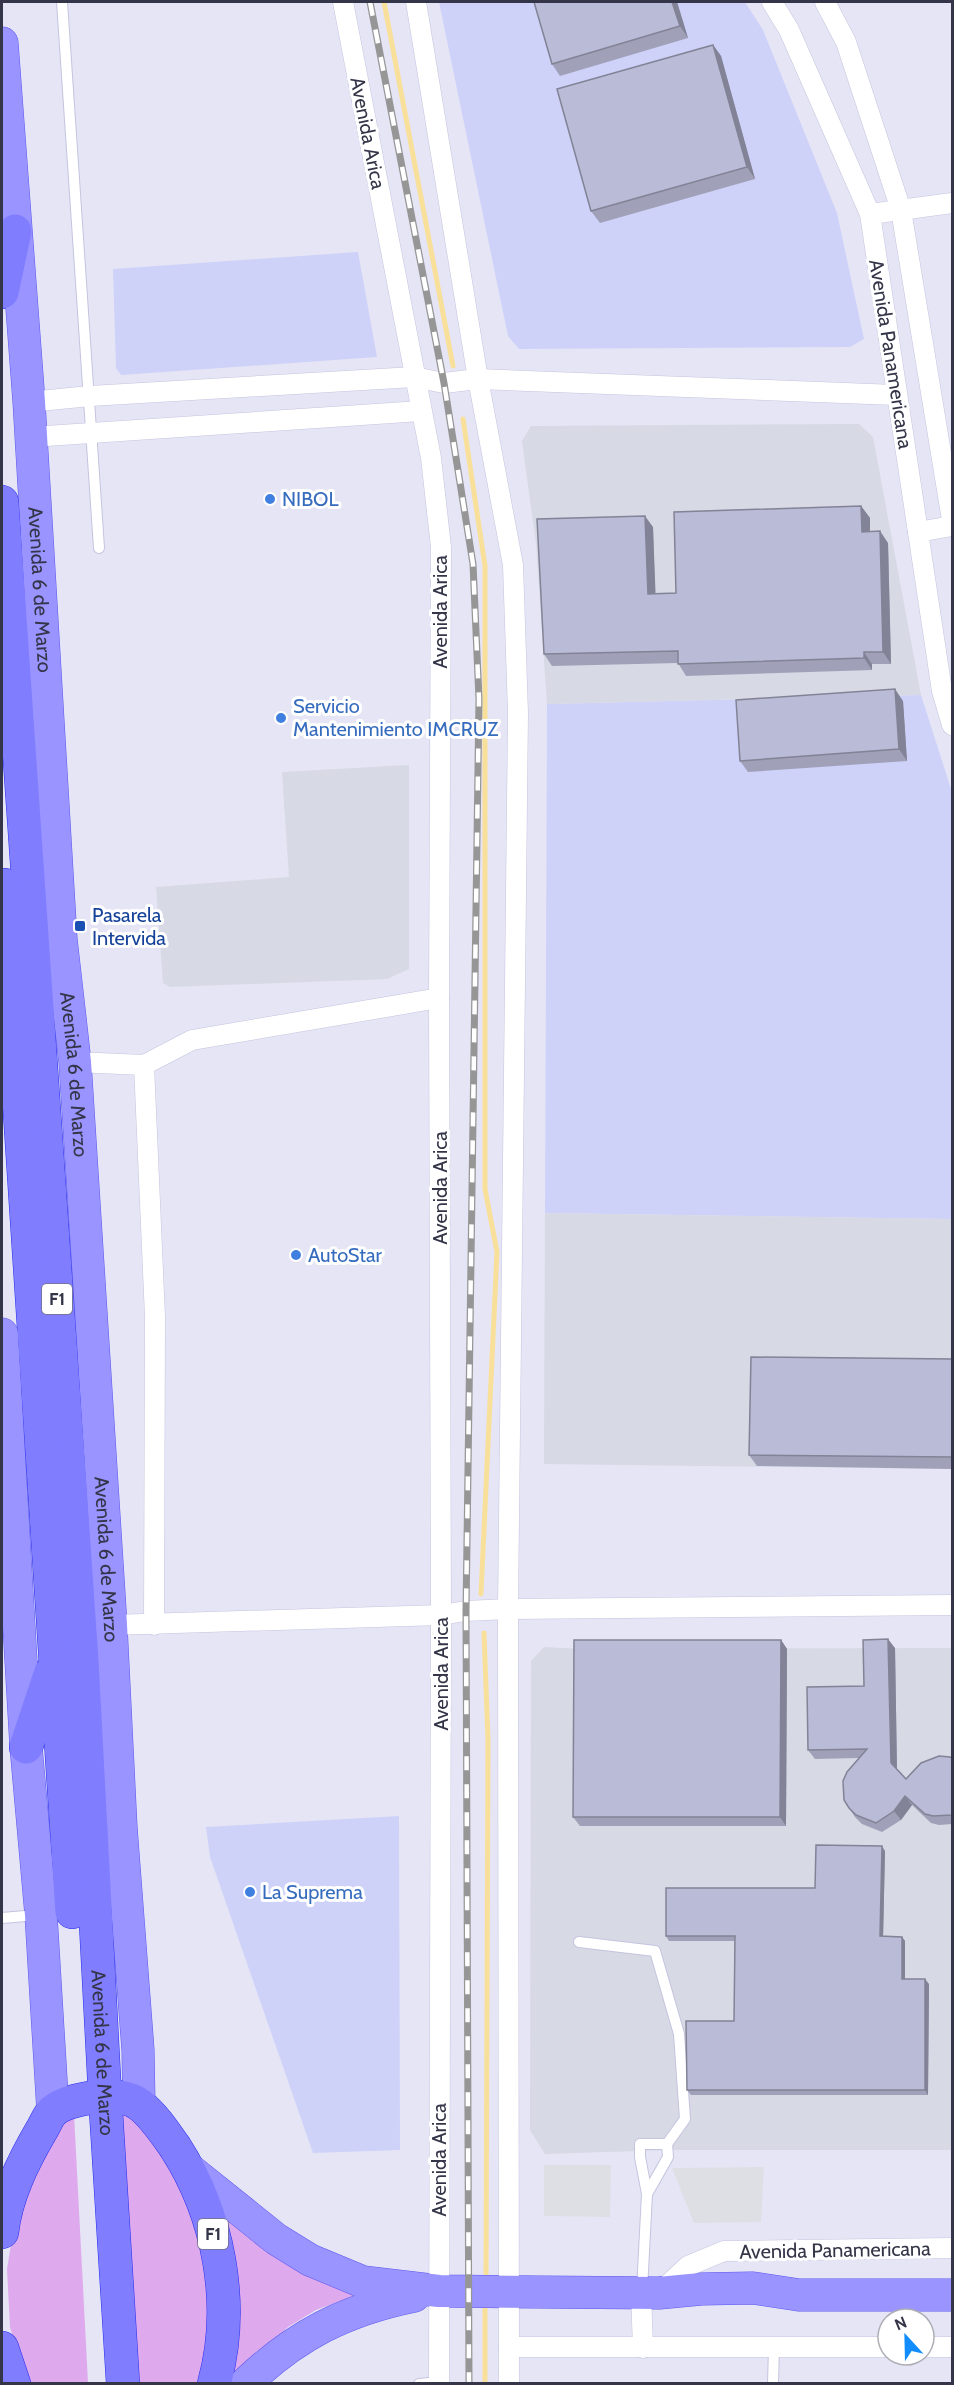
<svg xmlns="http://www.w3.org/2000/svg" width="954" height="2385" font-family="Cabin,sans-serif">
  <style>
    .commercial { fill: #ced2f9 }
    .industrial { fill: #d7d9e4 }
    .green { fill: #deaaed }
    .parking { fill: #dedfe5 }
    .lines { fill: none; stroke-linecap: round; stroke-linejoin: round }
    .stream { stroke: #f8e09b; stroke-width: 5 }
    .service-casing { stroke: #c4c4df; stroke-width: 12 }
    .minor-casing { stroke: #c4c4df; stroke-width: 21 }
    .primary-casing { stroke: #5d58f0; stroke-width: 33 }
    .trunk-casing { stroke: #272eed; stroke-width: 34 }
    .service { stroke: #fff; stroke-width: 10 }
    .minor { stroke: #fff; stroke-width: 20 }
    .primary { stroke: #9994ff; stroke-width: 32 }
    .trunk { stroke: #807dff; stroke-width: 33 }
    .rail-casing { stroke: #969696; stroke-width: 7 }
    .rail { stroke: #fff; stroke-width: 4.5; stroke-dasharray: 14; stroke-linecap: butt }
    .wall { fill: #a0a1b9 }
    .shaded-wall { fill: #828396 }
    .building { fill: #babbd7; stroke: #828396; stroke-width: 1.5 }
    .shop-dot { fill: #3f7fe0; stroke: #fff; stroke-width: 2 }
    .transit-dot { fill: #1a4fb4; stroke: #fff; stroke-width: 2 }
    .labels { text-anchor: middle; stroke-width: 6; stroke-linejoin: round; paint-order: stroke }
    .shield { fill: #fff; stroke: #71727f; stroke-width: 1.5 }
    .shield-label { font-size: 18px; font-weight: bold; fill: #343548 }
    .street-label { font-size: 20px; fill: #343548; stroke: #fff }
    .shop-label { font-size: 20px; fill: #366cbe; stroke: #fff; text-anchor: start }
    .transit-label { font-size: 20px; fill: #164399; stroke: #fff; text-anchor: start }
  </style>
  <rect width="100%" height="100%" fill="#e6e5f5"/>
  <g class="commercial">
    <polygon points="439,2 745,2 763,30 837,213 864,339 850,347 519,349 508,336"/>
    <polygon points="358,252 377,357 121,375 116,368 113,269"/>
    <polygon points="921,695 952,792 952,1219 545,1213 547,704"/>
    <polygon points="399,1816 400,2150 313,2153 210,1857 206,1827"/>
  </g>
  <g class="industrial">
    <polygon points="859,424 873,437 921,695 547,704 536,544 522,441 531,426"/>
    <polygon points="409,765 409,969 387,979 170,987 163,983 156,887 289,877 282,772"/>
    <polygon points="545,1213 952,1219 952,1469 544,1464"/>
    <polygon points="544,1647 581,1649 952,1648 952,2150 667,2150 545,2154 530,2130 531,1661"/>
  </g>
  <g class="green">
    <polygon points="118,2112 137,2120 157,2141 206,2245 212,2306 200,2383 137,2383"/>
    <polygon points="74,2114 88,2383 26,2384 10,2327 7,2269 16,2214 63,2121"/>
    <polygon points="220,2206 364,2292 316,2310 288,2327 226,2383 236,2266 232,2241"/>
  </g>
  <g class="parking">
    <polygon points="544,2165 611,2165 610,2217 544,2216"/>
    <polygon points="764,2167 761,2222 694,2223 672,2168"/>
  </g>
  <g class="lines">
    <g class="stream">
      <polyline points="384,2 453,366"/>
      <polyline points="463,419 485,566 485,1189 497,1252 481,1594"/>
      <polyline points="484,1633 488,1740 486,2277"/>
      <polyline points="485,2384 485,2308"/>
    </g>
    <defs>
      <g id="service">
        <polyline points="62,2 99,548"/>
        <polyline points="2,1918 37,1915"/>
        <polyline points="579,1942 655,1951 679,2034 685,2119 667,2144"/>
        <polygon points="640,2144 667,2144 668,2157 647,2194 640,2157"/>
        <polyline points="642,2290 647,2194"/>
        <polyline points="419,2384 439,2382"/>
        <polyline points="773,2384 774,2347"/>
      </g>
      <g id="minor">
        <polyline points="343,2 431,458 441,547 439,998 441,1615 439,2384"/>
        <polyline points="416,2 478,379 513,565 518,713 508,1609 509,2384"/>
        <polyline points="772,2 789,30 870,214 942,691 952,725"/>
        <polyline points="825,2 846,42 901,210 952,520"/>
        <polyline points="870,214 952,203"/>
        <polyline points="29,402 90,396 414,377 444,383 478,379 896,395"/>
        <polyline points="31,437 421,411"/>
        <polyline points="918,532 952,526"/>
        <polyline points="75,1062 144,1065 192,1040 439,998"/>
        <polyline points="144,1065 155,1317 154,1625"/>
        <polyline points="111,1625 441,1615 466,1611 508,1609 952,1605"/>
        <polyline points="641,2293 643,2348"/>
        <polyline points="659,2293 688,2266 724,2251 952,2248"/>
        <polyline points="509,2347 888,2347"/>
        <polyline points="924,2347 952,2347"/>
      </g>
      <g id="primary">
        <path id="s1" d="M2,43L29,402L61,939L75,1062L111,1625L121,1827L138,2050L139,2105"/>
        <polyline points="2,1334 26,1747 41,1915 53,2112"/>
        <polyline points="190,2170 276,2239 310,2260 363,2282 439,2291 659,2293 701,2289 753,2288 799,2295 952,2295"/>
        <path d="M245,2384C296,2335 345,2310 414,2296"/>
      </g>
      <g id="trunk">
        <polyline points="2,292 15,231"/>
        <path id="s2" d="M2,502L82,1661L105,2096L123,2384"/>
        <polyline points="5,885 72,1912"/>
        <polyline points="26,1747 51,1672"/>
        <path d="M2,2232C6,2196 23,2162 41,2131C45,2125 48,2116 53,2111C64,2102 82,2099 96,2097C110,2095 128,2096 140,2105C154,2116 165,2133 175,2147C219,2215 236,2305 214,2384"/>
        <polyline points="2,2348 14,2384"/>
      </g>
    </defs>
    <use href="#service" class="service-casing"/>
    <use href="#minor" class="minor-casing"/>
    <use href="#primary" class="primary-casing"/>
    <use href="#trunk" class="trunk-casing"/>
    <use href="#service" class="service"/>
    <use href="#minor" class="minor"/>
    <use href="#primary" class="primary"/>
    <use href="#trunk" class="trunk"/>
    <defs>
      <polyline id="rail" points="370,2 444,383 473,564 479,699 466,1611 469,2384"/>
    </defs>
    <use href="#rail" class="rail-casing"/>
    <use href="#rail" class="rail"/>
  </g>
  <g class="wall">
    <polygon points="677,2 688,38 560,76 552,64"/>
    <polygon points="713,45 721,56 755,179 600,223 591,211"/>
    <polygon points="861,506 870,518 870,532 888,543 891,664 872,664 872,670 686,676 678,663 552,666 544,654 653,527 655,594 676,593"/>
    <polygon points="903,701 907,761 748,772 740,761"/>
    <polygon points="952,1359 952,1469 757,1466 749,1455"/>
    <polygon points="781,1640 787,1649 786,1826 580,1826 573,1817"/>
    <polygon points="895,1648 897,1769 906,1779 952,1758 952,1824 939,1825 931,1823 912,1805 901,1820 882,1832 862,1824 855,1817 849,1808 859,1758 815,1759 808,1750 864,1686"/>
    <polygon points="885,1851 883,1936 902,1937 905,1941 905,1979 929,1984 928,2095 691,2095 687,2090 734,2021 735,1941 669,1941 666,1936 815,1888"/>
  </g>
  <g class="shaded-wall">
    <polygon points="672,2 677,2 688,38 680,26"/>
    <polygon points="713,45 721,56 755,179 747,167"/>
    <polygon points="861,506 870,518 870,544 862,532"/>
    <polygon points="645,516 653,527 656,606 648,594"/>
    <polygon points="880,531 888,543 891,664 883,652"/>
    <polygon points="864,652 872,664 872,670 864,658"/>
    <polygon points="895,689 903,701 907,761 899,749"/>
    <polygon points="888,1639 895,1648 897,1772 891,1763"/>
    <polygon points="781,1640 787,1649 786,1826 780,1817"/>
    <polygon points="905,1796 912,1805 901,1820 894,1811"/>
    <polygon points="882,1846 885,1851 883,1941 880,1936"/>
    <polygon points="902,1937 905,1941 905,1984 902,1979"/>
    <polygon points="925,1979 929,1984 928,2095 925,2090"/>
  </g>
  <g class="building">
    <polygon points="534,2 672,2 680,26 552,64"/>
    <polygon points="713,45 747,167 591,211 557,89"/>
    <polygon points="861,506 862,532 880,531 883,652 864,652 864,658 678,664 678,651 544,654 537,519 645,516 648,594 676,593 674,512"/>
    <polygon points="895,689 899,749 740,761 736,700"/>
    <polygon points="751,1357 952,1359 952,1457 749,1455"/>
    <polygon points="888,1639 891,1763 906,1779 921,1763 939,1756 950,1757 952,1758 952,1815 933,1816 925,1814 905,1796 894,1811 876,1823 856,1815 849,1808 844,1800 843,1781 847,1772 867,1749 808,1750 807,1687 864,1686 863,1640"/>
    <polygon points="574,1640 781,1640 780,1817 573,1817"/>
    <polygon points="816,1845 882,1846 880,1936 902,1937 902,1979 925,1979 925,2090 687,2090 686,2021 734,2021 735,1936 666,1936 666,1888 815,1888"/>
  </g>
  <g class="shop-dot">
    <circle cx="270" cy="499" r="6"/>
    <circle cx="281" cy="718" r="6"/>
    <circle cx="296" cy="1255" r="6"/>
    <circle cx="250" cy="1892" r="6"/>
  </g>
  <rect class="transit-dot" x="74" y="920" width="12" height="12" rx="3"/>
  <g class="labels">
    <g class="shield">
      <rect x="42" y="1284" width="30" height="30" rx="4.5"/>
      <rect x="198" y="2219" width="30" height="30" rx="4.5"/>
    </g>
    <g class="shield-label">
      <text x="57" y="1305">F1</text>
      <text x="213" y="2240">F1</text>
    </g>
    <g class="street-label">
      <text transform="translate(368 133) rotate(79)" y="7">Avenida Arica</text>
      <text transform="translate(891 354) rotate(81)" y="7">Avenida Panamericana</text>
      <text dy="7" stroke="none"><textPath href="#s1" startOffset="548">Avenida 6 de Marzo</textPath></text>
      <text transform="translate(440 612) rotate(-90)" y="7">Avenida Arica</text>
      <text dy="7" stroke="none"><textPath href="#s1" startOffset="1034">Avenida 6 de Marzo</textPath></text>
      <text transform="translate(440 1188) rotate(-90)" y="7">Avenida Arica</text>
      <text dy="7" stroke="none"><textPath href="#s1" startOffset="1520">Avenida 6 de Marzo</textPath></text>
      <text transform="translate(441 1674) rotate(-90)" y="7">Avenida Arica</text>
      <text dy="7" stroke="none"><textPath href="#s2" startOffset="1554">Avenida 6 de Marzo</textPath></text>
      <text transform="translate(439 2160) rotate(-90)" y="7">Avenida Arica</text>
      <text transform="translate(835 2250) rotate(-1)" y="7">Avenida Panamericana</text>
    </g>
    <g class="shop-label">
      <text x="282" y="506">NIBOL</text>
      <text x="293" y="713">Servicio<tspan x="293" dy="23">Mantenimiento IMCRUZ</tspan></text>
      <text x="308" y="1262">AutoStar</text>
      <text x="262" y="1899">La Suprema</text>
    </g>
    <g class="transit-label">
      <text x="92" y="922">Pasarela<tspan x="92" dy="23">Intervida</tspan></text>
    </g>
  </g>
  <rect width="954" height="2385" fill="none" stroke="#343548" stroke-width="6"/>
  <g transform="translate(906 2337) rotate(338)"><circle r="28" fill="#ffffff" stroke="#aeaeb6" stroke-width="1.5"/>
  <path d="M0-4.5L10 22L0 15L-10 22Z" fill="#128dff"/>
  <text y="-9" font-size="16" font-weight="bold" text-anchor="middle" fill="#343548">N</text>
  </g>
</svg>
